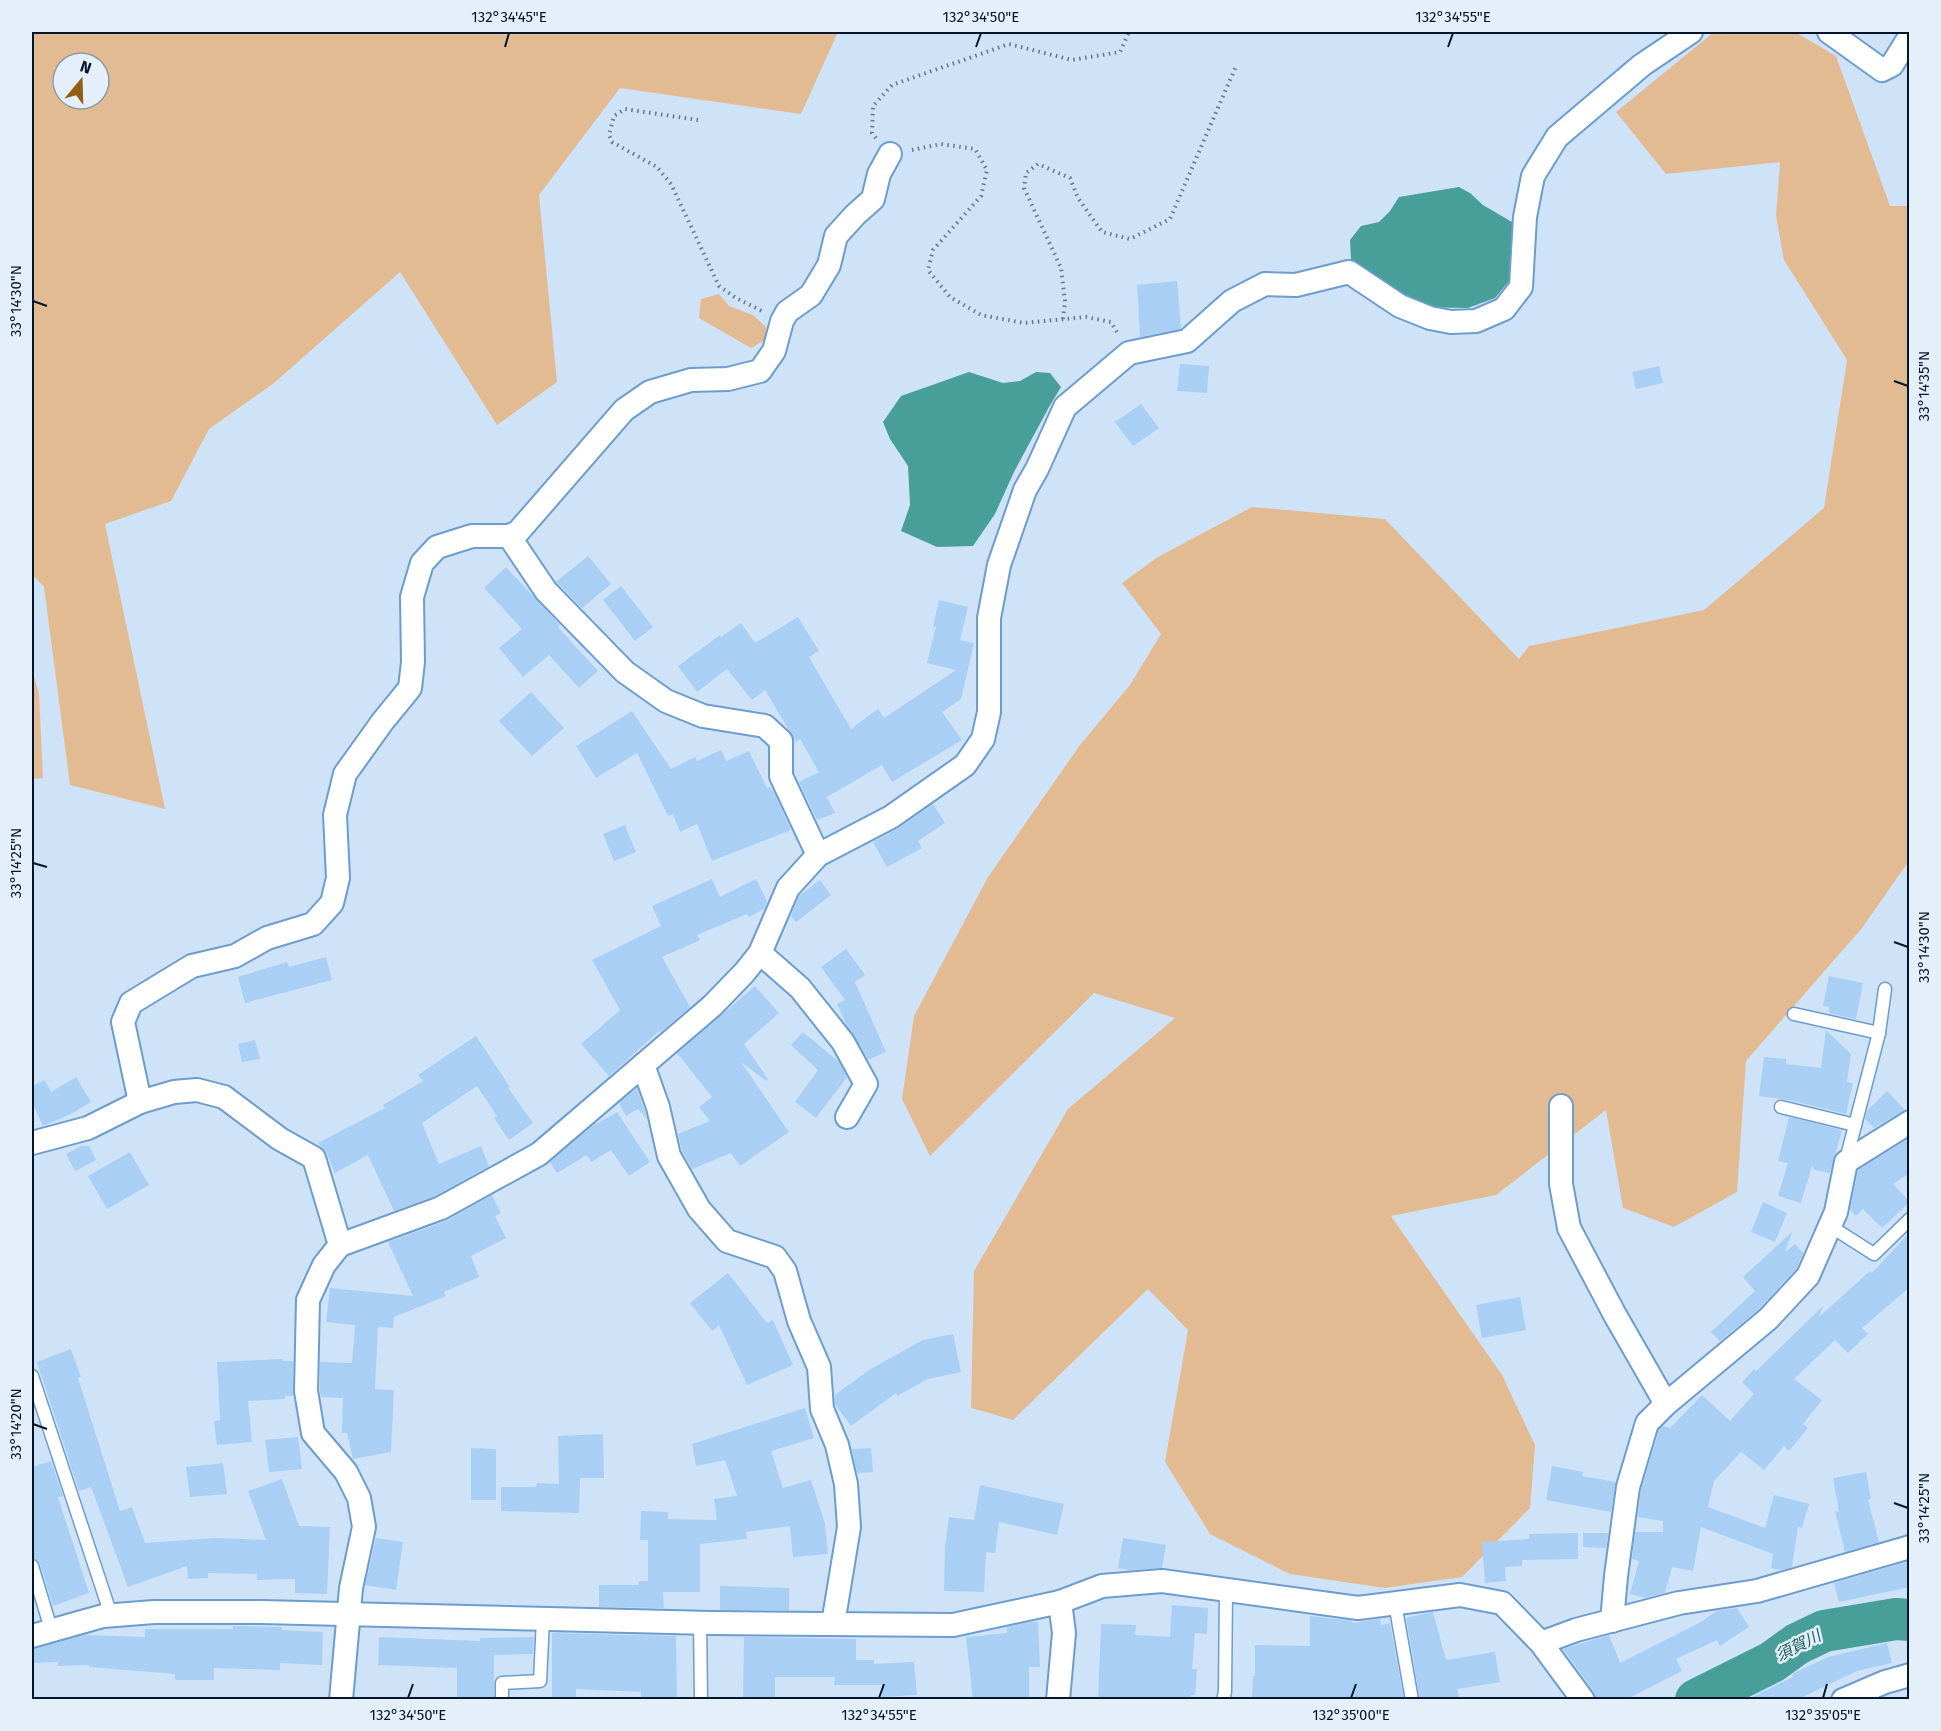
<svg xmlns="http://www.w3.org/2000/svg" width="1941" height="1731" font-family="'Fira Sans','Noto Sans JP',sans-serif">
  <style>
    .green { fill: #e2bb92; fill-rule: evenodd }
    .water { fill: #489f99 }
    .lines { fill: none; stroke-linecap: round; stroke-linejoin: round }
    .river { stroke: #489f99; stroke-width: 42 }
    .building { fill: #a9cff5 }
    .service-casing { stroke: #6c9dcd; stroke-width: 15 }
    .minor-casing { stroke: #6c9dcd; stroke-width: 26 }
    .path { stroke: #64778b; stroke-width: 4; stroke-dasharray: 1.5 4.5; stroke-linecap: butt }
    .service { stroke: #fff; stroke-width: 12 }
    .minor { stroke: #fff; stroke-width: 22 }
    .ticks { fill: none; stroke: #04172a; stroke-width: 2 }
    .labels { text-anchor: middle; stroke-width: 5; stroke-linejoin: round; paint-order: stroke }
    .water-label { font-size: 16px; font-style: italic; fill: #19605c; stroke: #e5effa }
    .neatline { fill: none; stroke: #04172a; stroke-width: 2 }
    .ticks-label { font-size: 15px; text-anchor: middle; fill: #04172a }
  </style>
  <rect width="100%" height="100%" fill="#cfe3f8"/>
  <g class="green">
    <path d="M32,32H838L801,114L620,88L539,195L557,382L497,425L400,272L274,383L209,429L171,501L105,524L165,809L70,785L44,587L32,574ZM63,63H99V99H63Z"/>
    <polygon points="1714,32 1795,32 1836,56 1890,206 1909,206 1909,861 1862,928 1746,1061 1737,1192 1674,1227 1623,1208 1606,1110 1496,1195 1391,1216 1502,1375 1535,1445 1530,1508 1462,1577 1385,1588 1290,1574 1210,1534 1165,1462 1188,1330 1148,1289 1013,1420 971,1408 974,1271 1068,1109 1175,1018 1094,993 930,1156 902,1099 914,1016 988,877 1080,745 1130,685 1161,634 1122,583 1158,557 1252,507 1385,519 1519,659 1529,646 1704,610 1824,508 1847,360 1784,260 1776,216 1780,162 1666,174 1616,112"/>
    <polygon points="719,294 729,306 753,315 766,327 765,340 751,348 699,318 701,299"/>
    <polygon points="32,669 39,694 43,778 32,779"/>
  </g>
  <g class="water">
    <polygon points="1459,187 1470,193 1483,205 1512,222 1518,257 1514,275 1495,298 1468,308 1414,307 1380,284 1351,260 1350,240 1361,226 1379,222 1390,211 1399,197"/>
    <polygon points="969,372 1003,383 1020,381 1036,372 1050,373 1061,387 1049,407 1014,472 995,514 973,546 937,547 901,531 910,505 908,466 890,439 883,422 901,396"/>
  </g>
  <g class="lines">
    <polyline class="river" points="1696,1700 1772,1662 1797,1644 1824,1631 1896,1619 1910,1620"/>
  </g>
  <g class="building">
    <polygon points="1177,281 1181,329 1140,337 1137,285"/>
    <polygon points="1180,364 1209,366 1207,393 1177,391"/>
    <polygon points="1659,366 1663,383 1636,389 1632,372"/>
    <polygon points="1141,404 1159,428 1133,446 1115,422"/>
    <polygon points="588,556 611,584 582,608 556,582"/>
    <polygon points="506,567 560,625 558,627 598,671 579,688 549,655 523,677 499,648 522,629 484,588"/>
    <polygon points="621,586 653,627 635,641 603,600"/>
    <polygon points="939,600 968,607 960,640 974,643 961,699 942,712 962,740 892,782 882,765 827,797 835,813 817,820 799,782 819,772 800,739 796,742 765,690 752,700 727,669 697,692 678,666 720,635 721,637 741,623 755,643 798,617 819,651 809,657 851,729 878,709 884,718 956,670 927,663 936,627 933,627"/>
    <polygon points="531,692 564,728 532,756 499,721"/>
    <polygon points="632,711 671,769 695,757 697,761 721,750 726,761 749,751 767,788 770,787 775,794 791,830 712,861 697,824 680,832 673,814 668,816 637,753 596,778 576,746"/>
    <polygon points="933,804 945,823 918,841 922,848 887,867 873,842 899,828"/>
    <polygon points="625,825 636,852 614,861 603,834"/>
    <polygon points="712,879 720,897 756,879 767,901 764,909 749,917 747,914 697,935 700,940 662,957 690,1007 661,1032 659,1031 609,1076 581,1044 620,1010 592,960 661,926 652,906"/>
    <polygon points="820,880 831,895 796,922 791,916 799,896"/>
    <polygon points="846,949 865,975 855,982 886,1052 868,1060 846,1024 837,1004 845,1000 821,967"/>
    <polygon points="326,957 332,980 245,1003 238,977 287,962 289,967"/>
    <polygon points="1829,976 1863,983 1856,1019 1832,1014 1829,1012 1829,1007 1823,1006"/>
    <polygon points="755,986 779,1013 744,1044 768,1079 766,1081 741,1062 789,1132 740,1166 731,1153 692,1169 682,1151 678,1134 710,1121 699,1107 712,1097 677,1053"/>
    <polygon points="1826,1030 1851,1054 1847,1082 1853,1083 1846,1114 1789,1100 1759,1096 1764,1057 1786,1059 1786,1064 1821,1068"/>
    <polygon points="803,1032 839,1062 847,1077 816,1118 795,1102 818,1070 791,1045"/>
    <polygon points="476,1036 510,1087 508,1088 533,1123 509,1140 494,1118 497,1116 477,1086 422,1123 439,1164 481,1146 489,1166 435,1196 394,1211 368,1155 335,1173 327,1153 318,1143 385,1108 383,1105 423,1081 418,1075"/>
    <polygon points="255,1040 260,1059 242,1062 238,1044"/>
    <polygon points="76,1077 91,1102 71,1114 43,1126 32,1102 32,1086 45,1080 51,1092"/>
    <polygon points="637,1088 645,1111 647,1119 638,1109 626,1116 619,1103"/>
    <polygon points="1887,1091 1905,1110 1874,1128 1865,1119 1867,1111"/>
    <polygon points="617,1112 650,1162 629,1176 611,1150 591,1162 587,1155 557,1173 550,1162 591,1127"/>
    <polygon points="1789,1117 1842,1130 1830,1173 1815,1170 1812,1166 1801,1203 1778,1196 1788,1163 1778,1161"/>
    <polygon points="1910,1138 1910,1173 1893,1184 1910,1202 1882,1228 1863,1209 1856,1216 1850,1209 1858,1170"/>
    <polygon points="81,1146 89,1146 96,1160 75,1171 66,1154"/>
    <polygon points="130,1152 149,1185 107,1209 88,1176"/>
    <polygon points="492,1195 501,1213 495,1216 506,1238 471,1256 479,1277 444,1292 446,1296 394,1317 393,1328 378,1327 375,1389 394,1390 391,1452 353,1459 347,1433 342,1433 343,1398 321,1397 320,1390 320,1362 352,1363 355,1325 326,1322 330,1288 413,1296 388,1242 446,1221"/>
    <polygon points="1763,1202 1787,1213 1775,1242 1751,1232"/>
    <polygon points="1792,1232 1785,1252 1795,1244 1803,1253 1797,1268 1759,1309 1720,1341 1711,1332 1755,1291 1743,1277"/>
    <polygon points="1910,1232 1910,1287 1862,1328 1868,1334 1848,1353 1835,1340 1794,1379 1822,1400 1803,1424 1808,1428 1789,1451 1784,1446 1764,1470 1741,1452 1714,1481 1708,1507 1765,1528 1774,1495 1809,1504 1802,1528 1798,1527 1792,1567 1783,1570 1771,1568 1773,1554 1701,1527 1693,1571 1672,1567 1665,1593 1645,1598 1630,1594 1639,1561 1632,1559 1635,1532 1663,1532 1663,1521 1638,1517 1641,1490 1659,1430 1663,1426 1670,1428 1702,1395 1730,1421 1754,1394 1742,1382 1754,1369 1756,1371 1823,1306 1819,1317 1870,1271 1872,1273"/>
    <polygon points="728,1273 767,1323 773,1320 793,1365 747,1385 719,1325 712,1331 690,1303"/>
    <polygon points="1520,1297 1526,1330 1482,1338 1476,1305"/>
    <polygon points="953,1334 961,1372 928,1379 897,1396 896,1393 851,1426 835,1404 835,1395 869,1370 923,1340"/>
    <polygon points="71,1349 81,1377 78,1378 120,1511 132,1507 145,1543 214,1538 266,1540 248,1491 282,1479 299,1526 330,1527 327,1594 295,1593 295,1579 257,1580 257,1574 208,1573 208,1578 188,1579 187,1566 128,1587 91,1487 79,1491 37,1362"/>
    <polygon points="283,1359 283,1361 293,1361 293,1396 285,1396 285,1399 248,1401 252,1442 217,1445 214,1421 220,1420 217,1362"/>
    <polygon points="805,1408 814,1438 771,1451 783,1488 811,1480 825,1524 828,1554 793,1557 790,1526 746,1532 747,1539 700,1544 700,1592 663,1592 664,1608 599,1607 599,1585 639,1585 639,1581 648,1581 648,1540 640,1540 641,1511 668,1512 668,1519 717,1520 714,1499 737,1496 725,1460 696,1466 692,1444"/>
    <polygon points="603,1434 604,1478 580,1478 579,1513 501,1511 501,1487 536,1487 537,1483 559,1484 558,1436"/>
    <polygon points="298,1437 302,1469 269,1472 265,1440"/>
    <polygon points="471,1448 496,1449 496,1500 471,1500"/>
    <polygon points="871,1448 873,1472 857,1473 852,1449"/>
    <polygon points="51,1461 63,1496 58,1497 89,1593 53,1606 40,1564 37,1560 32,1558 32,1467"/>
    <polygon points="223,1463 227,1494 190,1497 186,1467"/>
    <polygon points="1552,1466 1583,1472 1582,1476 1616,1482 1611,1512 1546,1500"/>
    <polygon points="1866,1472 1871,1499 1868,1500 1879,1542 1845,1552 1835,1511 1839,1512 1833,1478"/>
    <polygon points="980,1485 1064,1504 1057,1535 999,1522 995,1553 986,1552 984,1592 944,1591 945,1547 949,1517 974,1520"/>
    <polygon points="1578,1533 1578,1559 1522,1560 1522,1566 1505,1567 1506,1581 1485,1583 1482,1542 1529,1539 1529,1534"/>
    <polygon points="1583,1533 1608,1533 1606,1548 1583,1547"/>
    <polygon points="376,1538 403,1542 396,1590 365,1585"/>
    <polygon points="1123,1538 1166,1545 1162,1568 1129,1570 1118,1568"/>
    <polygon points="1910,1561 1910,1587 1839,1602 1834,1583"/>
    <polygon points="720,1586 789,1588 789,1610 720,1610"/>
    <polygon points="1172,1605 1208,1608 1207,1634 1195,1633 1192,1669 1197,1669 1195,1695 1191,1695 1191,1700 1098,1700 1101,1624 1136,1625 1135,1635 1170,1637"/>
    <polygon points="1737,1608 1749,1627 1720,1646 1717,1640 1676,1659 1682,1671 1625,1700 1596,1700 1594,1692 1563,1649 1609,1635 1620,1663 1699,1623 1717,1611"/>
    <polygon points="1433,1612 1446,1660 1495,1652 1500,1682 1457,1689 1460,1700 1420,1700 1406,1618"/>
    <polygon points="1310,1616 1352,1621 1352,1623 1380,1619 1381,1625 1390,1623 1404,1700 1252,1700 1253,1676 1255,1676 1255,1645 1310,1646"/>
    <polygon points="1030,1622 1038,1622 1040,1667 1029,1667 1029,1700 973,1700 966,1637 1007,1633 1007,1627"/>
    <polygon points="233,1626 282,1627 282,1630 323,1632 322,1665 280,1663 280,1670 214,1668 214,1680 175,1680 175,1674 89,1667 89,1665 58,1666 58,1662 32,1663 32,1649 84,1635 145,1637 145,1629 233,1629"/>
    <polygon points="552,1633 676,1636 677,1698 641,1699 641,1692 576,1689 576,1700 552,1700"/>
    <polygon points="379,1637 480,1641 480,1638 534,1637 533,1654 494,1655 494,1700 457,1700 457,1668 378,1665"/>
    <polygon points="744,1637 856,1639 856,1660 874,1660 874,1664 914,1662 917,1695 882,1697 882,1685 834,1685 835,1677 775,1677 775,1700 743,1700"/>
    <polygon points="1887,1643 1892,1663 1857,1671 1796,1700 1746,1700 1793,1677 1792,1674 1828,1657"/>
  </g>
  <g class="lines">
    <defs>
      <g id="service">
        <polyline points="1794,1014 1879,1033"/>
        <polyline points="1781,1107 1855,1125"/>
        <polyline points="1846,1160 1879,1033 1885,989"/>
        <polyline points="1830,1226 1874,1254 1910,1219"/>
        <polyline points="32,1376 111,1615"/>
        <polyline points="32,1566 51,1629"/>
        <polyline points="1395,1603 1412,1700"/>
        <polyline points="700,1622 701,1700"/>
        <polyline points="502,1700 502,1683 540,1681 543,1619"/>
        <polyline points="1223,1700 1225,1692 1226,1590"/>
      </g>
      <g id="minor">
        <polyline points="1829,32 1882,70 1892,65 1910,36"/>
        <polyline points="509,536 546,591 625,672 666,701 703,716 765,726 781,741 781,776 818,855"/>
        <polyline points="760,953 800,988 843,1042 866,1084 847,1117"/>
        <polyline points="643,1065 658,1107 669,1156 699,1209 727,1241 775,1257 785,1271 799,1321 819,1367 822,1409 837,1445 846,1484 849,1527 833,1624"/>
        <polyline points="140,1102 123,1022 131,1003 192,966 235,956 267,938 313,924 332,903 338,878 335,815 345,774 383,721 410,688 413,662 412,597 422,563 437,547 472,536 509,536 518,532 624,410 650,392 691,380 728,379 760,371 774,351 782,321 787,312 811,295 829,265 836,236 855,215 873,199 879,174 890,154"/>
        <polyline points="1561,1106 1561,1184 1569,1228 1615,1315 1666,1404"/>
        <polyline points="32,1143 88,1128 140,1102 174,1092 197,1090 224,1097 280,1139 314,1158 340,1245"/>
        <polyline points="1612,1621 1616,1576 1628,1487 1647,1423 1666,1404 1768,1319 1808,1276 1836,1212 1846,1162 1910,1122"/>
        <polyline points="32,1636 103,1616 154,1612 261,1612 711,1623 953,1625 1060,1602 1102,1586 1162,1581 1358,1608 1460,1595 1502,1603 1541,1643 1583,1700"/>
        <polyline points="1541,1643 1576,1630 1679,1603 1757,1591 1910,1547"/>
        <polyline points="341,1700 351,1588 364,1527 359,1498 346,1472 313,1433 306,1391 308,1300 324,1265 340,1245 441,1208 539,1154 712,1006 744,973 760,953 788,888 818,855 891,817 965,765 983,739 989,712 989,618 999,565 1025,490 1037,469 1065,407 1129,353 1187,341 1232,301 1265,284 1296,285 1349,272 1400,306 1430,318 1451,322 1476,321 1504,309 1521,287 1525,217 1533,176 1557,137 1642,65 1691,32"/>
        <polyline points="1058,1700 1064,1633 1060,1602"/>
        <polyline points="1843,1700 1885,1682 1910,1675"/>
      </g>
    </defs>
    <use href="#service" class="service-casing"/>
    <use href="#minor" class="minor-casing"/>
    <g class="path">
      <polyline points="698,120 625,109 614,116 609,135 612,142 657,167 671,184 719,286 736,298 762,311"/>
      <polyline points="876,138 872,133 873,106 892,85 1009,44 1072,60 1120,52 1129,32"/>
      <polyline points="912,150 941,144 975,149 987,170 981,196 933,250 928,270 950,297 981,315 1024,323 1086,317 1111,322 1118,334"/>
      <polyline points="1063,319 1065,301 1061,268 1024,188 1026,173 1038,164 1070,178 1078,198 1102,232 1130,239 1170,219 1236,66"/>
    </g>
    <use href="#service" class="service"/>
    <use href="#minor" class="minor"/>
  </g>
  <path class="ticks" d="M505,47L509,33M976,47L981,33M1448,47L1453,33M33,301L47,306M1894,381L1908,386M33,863L47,867M1894,942L1908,947M33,1424L47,1429M1894,1503L1908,1508M408,1698L413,1684M879,1698L884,1684M1351,1698L1356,1684M1823,1698L1827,1684"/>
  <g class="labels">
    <g class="water-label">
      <text transform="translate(1798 1645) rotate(-27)" y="6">須賀川</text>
    </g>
  </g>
  <rect width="1941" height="1731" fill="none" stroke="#e5effa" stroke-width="66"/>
  <g transform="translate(81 81) rotate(19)"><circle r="28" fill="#e5effa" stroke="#8b99a7" stroke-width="1.5"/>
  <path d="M0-4.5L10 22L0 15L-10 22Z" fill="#925e12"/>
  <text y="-9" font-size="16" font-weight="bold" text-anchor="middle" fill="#04172a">N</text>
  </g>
  <rect x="33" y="33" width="1875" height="1665" class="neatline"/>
  <g class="ticks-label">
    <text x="509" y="22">132°34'45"E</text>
    <text x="981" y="22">132°34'50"E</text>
    <text x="1453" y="22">132°34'55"E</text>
    <text transform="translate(16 301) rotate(-90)" y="5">33°14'30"N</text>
    <text transform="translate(1924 386) rotate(-90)" y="5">33°14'35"N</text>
    <text transform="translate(16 863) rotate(-90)" y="5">33°14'25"N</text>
    <text transform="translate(1924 947) rotate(-90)" y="5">33°14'30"N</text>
    <text transform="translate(16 1424) rotate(-90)" y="5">33°14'20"N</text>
    <text transform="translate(1924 1508) rotate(-90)" y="5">33°14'25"N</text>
    <text x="408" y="1720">132°34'50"E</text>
    <text x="879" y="1720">132°34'55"E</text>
    <text x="1351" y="1720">132°35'00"E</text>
    <text x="1823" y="1720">132°35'05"E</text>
  </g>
</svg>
